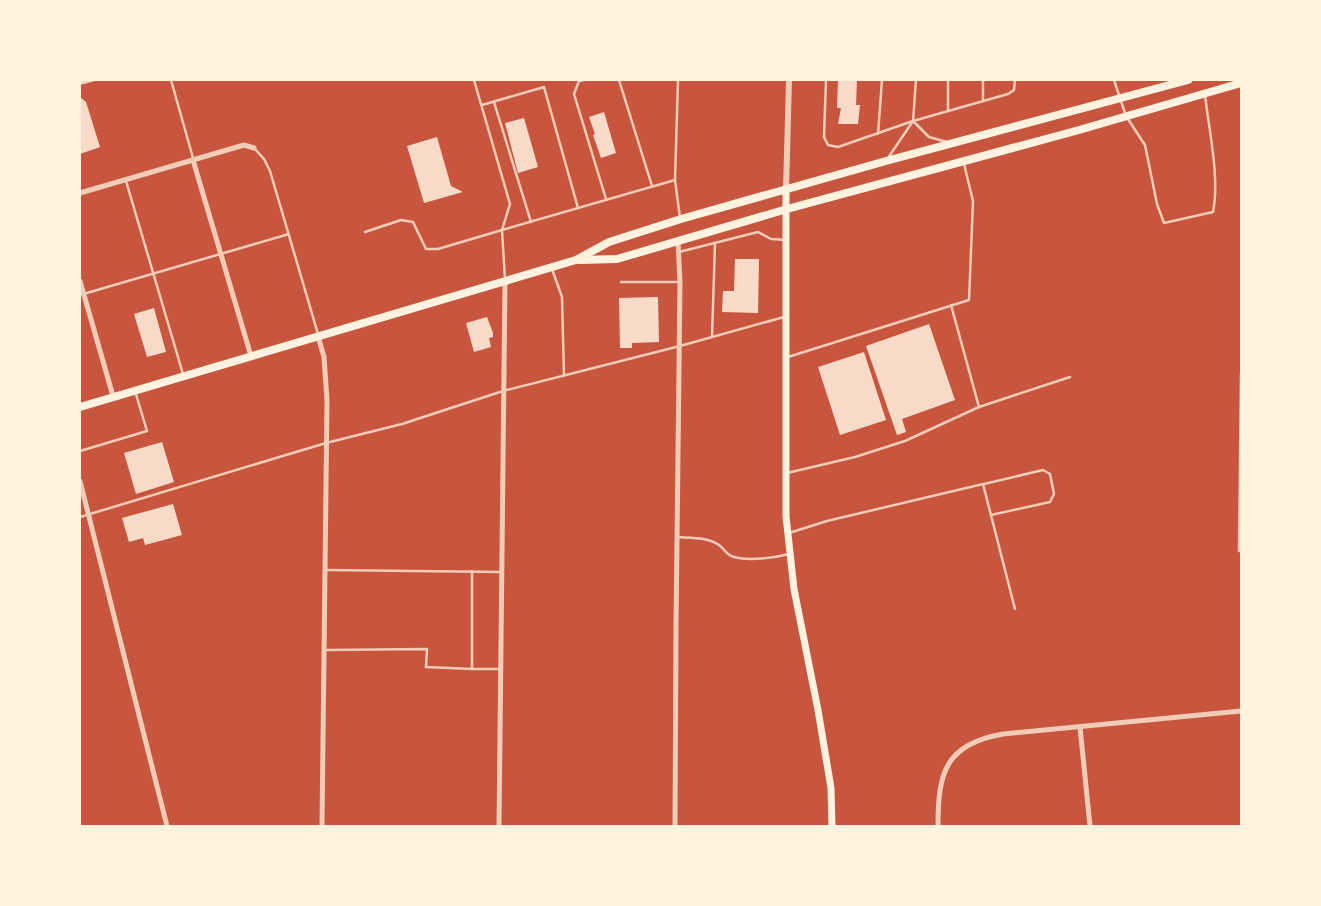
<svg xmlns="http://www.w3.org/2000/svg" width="1321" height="906" font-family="'Alegreya Sans',sans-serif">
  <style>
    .building { fill: #f7dbc8 }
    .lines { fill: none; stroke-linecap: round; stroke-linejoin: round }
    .service { stroke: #f1ccb7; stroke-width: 2.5 }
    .minor { stroke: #f1ccb7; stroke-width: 5 }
    .tertiary { stroke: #f1ccb7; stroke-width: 6 }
    .secondary { stroke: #fff3e0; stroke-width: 7 }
    .primary { stroke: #fff3e0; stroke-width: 8 }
  </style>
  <rect width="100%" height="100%" fill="#c8553d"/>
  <g class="building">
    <polygon points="80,80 95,80 95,81 80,85"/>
    <polygon points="838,80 857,80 856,105 860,105 858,124 838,124 841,108 837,108"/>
    <polygon points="80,97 86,102 100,147 80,154"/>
    <polygon points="604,112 616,153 601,158 593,135 595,134 589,117"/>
    <polygon points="524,118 538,167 518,173 505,123"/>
    <polygon points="437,137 451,186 463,192 424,203 407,146"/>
    <polygon points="735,259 759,259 758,313 722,312 723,291 734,291"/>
    <polygon points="658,297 659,342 632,343 632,348 620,348 619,298"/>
    <polygon points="154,308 166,352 147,357 134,314"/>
    <polygon points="487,317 493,333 493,337 489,338 491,347 474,352 466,323"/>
    <polygon points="929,324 955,400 902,419 906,432 897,435 866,346"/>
    <polygon points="864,352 886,420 840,435 818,367"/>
    <polygon points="162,442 174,482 136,494 124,453"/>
    <polygon points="173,504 182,535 145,545 143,538 129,542 122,518"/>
  </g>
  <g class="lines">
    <g class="service">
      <polyline points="171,80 193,158"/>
      <polyline points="584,80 579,81 574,94 606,199"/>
      <polyline points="619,80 652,186"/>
      <polyline points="678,80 675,180 680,218"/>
      <polyline points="826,80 824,137 828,145 838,147 913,121 1008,94 1014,90 1015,80"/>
      <path d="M1114,80L1126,116L1145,145L1157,204L1164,223L1213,212C1220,179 1209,130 1205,95"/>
      <polyline points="983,101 983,80"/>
      <polyline points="494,102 531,222"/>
      <polyline points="482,105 544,87 578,208"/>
      <polyline points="948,111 948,80"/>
      <polyline points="913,121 929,137 947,142"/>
      <polyline points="878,134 882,80"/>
      <polyline points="254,148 264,159 270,171 318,334"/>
      <polyline points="888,158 913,121 916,80"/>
      <polyline points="126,181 183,374"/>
      <polyline points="365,232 401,220 413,222 426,249 438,249 502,230 510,204 474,80"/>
      <polyline points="679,252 758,232 771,239 786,240"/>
      <polyline points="552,269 562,297 564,376"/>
      <polyline points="505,279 502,230 675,180"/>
      <polyline points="621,282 679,282"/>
      <polyline points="80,295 289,234"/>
      <polyline points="951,305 979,407"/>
      <polyline points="712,337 715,243"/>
      <polyline points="788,357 969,300 973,201 964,164"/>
      <polyline points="1241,374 1239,551 1241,551"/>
      <polyline points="80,451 147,431 135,391"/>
      <polyline points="787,473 855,457 905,441 979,407 1070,377"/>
      <polyline points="984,484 1043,470 1050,474 1054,494 1050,502 991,515"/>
      <polyline points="80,517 326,443 402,424 503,391 680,346 784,317"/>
      <polyline points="789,533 827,521 983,484 1015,609"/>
      <path d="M677,537C691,538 708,537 719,545C725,549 726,555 734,557C749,561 774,558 789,554"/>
      <polyline points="326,570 502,572"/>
      <polyline points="472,571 472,669 500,669"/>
      <polyline points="325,650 427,649 426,667 472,669"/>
    </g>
    <g class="minor">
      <polyline points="193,160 251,356"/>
      <polyline points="80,193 244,145 254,148"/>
      <polyline points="80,281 113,396"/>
      <polyline points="318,336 324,357 327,400 322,826"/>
      <polyline points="80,481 167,826"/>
      <polyline points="1080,727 1090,826"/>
      <polyline points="499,826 505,281"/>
      <polyline points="675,826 676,627 680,282 678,241"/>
      <path d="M938,826C938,773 945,744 1003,734L1241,711"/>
    </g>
    <polyline class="tertiary" points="786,190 789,80"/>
    <polyline class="secondary" points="786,190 786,516 794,589 818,710 831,788 832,826"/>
    <g class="primary">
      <polyline points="580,260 617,259 787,209 1079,130 1241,83"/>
      <polyline points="80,407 576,260 609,242 681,219 886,161 1188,80"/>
    </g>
  </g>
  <rect width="1321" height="906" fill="none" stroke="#fff3e0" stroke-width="162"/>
</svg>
